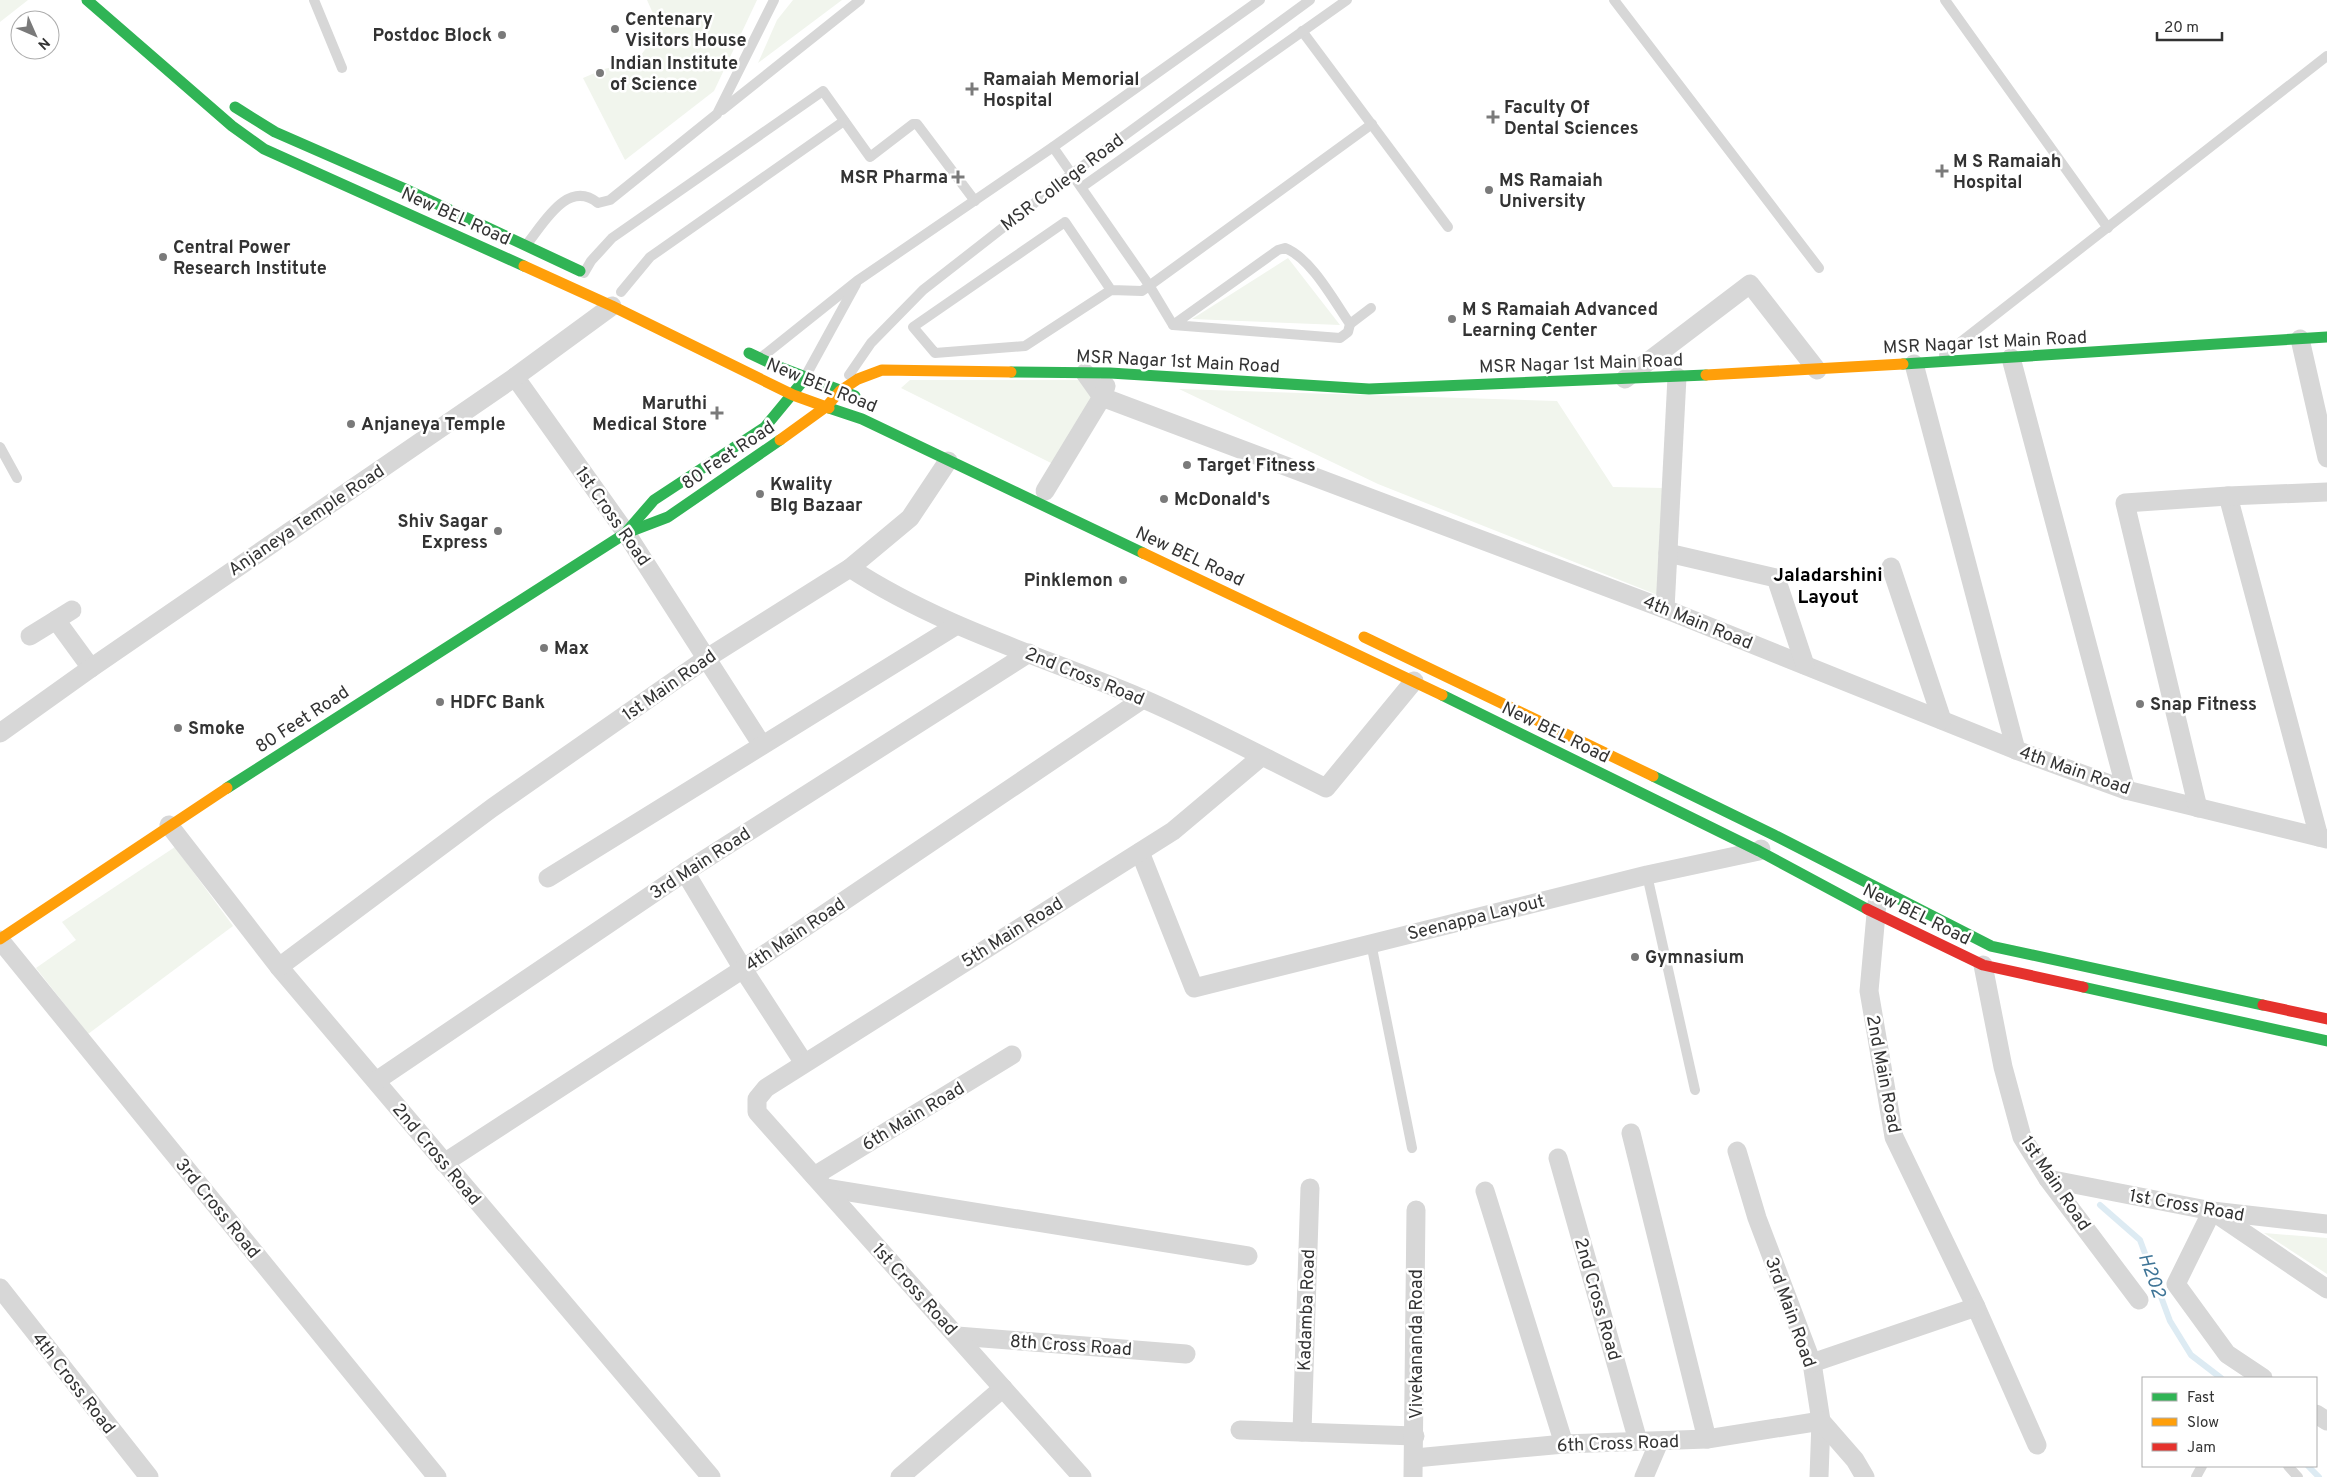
<svg xmlns="http://www.w3.org/2000/svg" width="2327" height="1477" font-family="Overpass,sans-serif">
  <style>
    .green { fill: #f1f5ed }
    .lines { fill: none; stroke-linecap: round; stroke-linejoin: round }
    .stream { stroke: #ddebf3; stroke-width: 6 }
    .lane { stroke: #d7d7d7; stroke-width: 10 }
    .street { stroke: #d7d7d7; stroke-width: 19 }
    .fast { stroke: #30b455; stroke-width: 11 }
    .slow { stroke: #ff9f0a; stroke-width: 11 }
    .jam { stroke: #e5322d; stroke-width: 11 }
    .poi-dot { fill: #7a7a7a; stroke: #fff; stroke-width: 2 }
    .labels { text-anchor: middle; stroke-width: 5; stroke-linejoin: round; paint-order: stroke }
    .poi-label { font-size: 18px; font-weight: bold; fill: #333; stroke: #fff; text-anchor: start }
    .street-label { font-size: 18px; fill: #333; stroke: #fff }
    .neighbourhood-label { font-size: 19px; font-weight: bold; fill: #000; stroke: #fff }
    .water-label { font-size: 19px; font-style: italic; fill: #3f7597; stroke: #fff }
  </style>
  <rect width="100%" height="100%" fill="#fff"/>
  <g class="green">
    <polygon points="0,0 28,0 0,22"/>
    <polygon points="647,0 757,0 714,91 625,160 583,78 604,69 636,62 660,29"/>
    <polygon points="793,0 842,0 758,63 777,20"/>
    <polygon points="1288,258 1340,325 1192,319"/>
    <polygon points="910,380 1079,380 1094,398 1057,466 901,388"/>
    <polygon points="1179,389 1557,401 1613,487 1664,488 1660,596 1378,484"/>
    <polygon points="175,847 233,926 88,1034 36,968 76,940 62,922"/>
    <polygon points="2264,1233 2327,1238 2327,1274"/>
  </g>
  <g class="lines">
    <g class="stream">
      <polyline points="2100,1205 2140,1240 2170,1321 2191,1355 2221,1378"/>
      <polyline points="2308,1466 2319,1477"/>
    </g>
    <g class="lane">
      <polyline points="314,0 342,68"/>
      <polyline points="1614,0 1819,268"/>
      <polyline points="1945,0 2108,228"/>
      <polyline points="1302,31 1448,227"/>
      <polyline points="722,110 860,0"/>
      <polyline points="1053,147 1149,285 1173,325"/>
      <polyline points="1082,187 1347,0"/>
      <path d="M526,245C543,225 567,178 598,203L610,200L717,114L774,0"/>
      <path d="M1285,248C1311,258 1334,301 1350,324L1348,332L1340,338L1173,325L1278,250Z"/>
      <polyline points="584,273 591,261 612,238 823,91 870,157 913,124 917,124 975,201"/>
      <polyline points="1111,290 1065,222 913,327 935,353 1025,346 1111,290 1142,291 1372,124"/>
      <polyline points="621,292 650,257 844,121"/>
      <polyline points="1350,324 1371,308"/>
      <polyline points="1944,355 2327,56"/>
      <polyline points="763,356 857,281 1053,147 1260,0"/>
      <polyline points="849,375 871,343 923,290 1073,173 1310,0"/>
      <polyline points="805,377 856,284"/>
      <polyline points="0,447 17,478"/>
      <polyline points="1647,875 1695,1090"/>
      <polyline points="1371,943 1412,1148"/>
      <polyline points="2288,1466 2298,1477"/>
      <polyline points="2196,1477 2202,1466"/>
    </g>
    <g class="street">
      <polyline points="2300,339 2327,458"/>
      <polyline points="2011,358 2126,790"/>
      <polyline points="1914,364 2016,750"/>
      <polyline points="1085,373 1102,397 1665,609 2016,750 2126,790 2327,839"/>
      <polyline points="515,377 626,533 762,745"/>
      <polyline points="1625,379 1750,284 1817,370"/>
      <polyline points="1045,491 1102,397 1106,386"/>
      <polyline points="2228,496 2319,837"/>
      <polyline points="1668,553 1776,578 1805,665"/>
      <polyline points="1891,567 1942,720"/>
      <path d="M850,568C940,627 1044,657 1141,698C1204,725 1265,758 1326,788L1414,681"/>
      <polyline points="1665,609 1677,377"/>
      <polyline points="56,620 72,610"/>
      <polyline points="30,636 56,620 91,668"/>
      <polyline points="0,733 91,668 515,377 612,306"/>
      <polyline points="2198,808 2125,503 2228,496 2327,492"/>
      <polyline points="169,825 279,967 711,1477"/>
      <polyline points="1140,852 1194,988 1647,875 1759,851 1761,849"/>
      <polyline points="685,872 743,969 804,1063"/>
      <polyline points="548,878 957,625"/>
      <polyline points="1877,903 1869,991 1894,1137 1976,1307 2037,1445"/>
      <polyline points="0,940 437,1477"/>
      <polyline points="1983,965 2003,1067 2022,1137 2048,1179 2139,1300"/>
      <polyline points="279,967 492,808 707,658 850,568 910,518 948,461"/>
      <polyline points="376,1081 685,872 1029,653"/>
      <polyline points="1631,1133 1707,1439"/>
      <polyline points="1737,1151 1757,1218 1812,1363 1821,1421 1819,1477"/>
      <polyline points="1558,1158 1638,1441"/>
      <polyline points="444,1163 743,969 1143,699"/>
      <polyline points="814,1176 1012,1055"/>
      <polyline points="2048,1179 2212,1211 2327,1224"/>
      <polyline points="825,1188 1248,1256"/>
      <polyline points="1485,1191 1564,1444"/>
      <polyline points="0,1288 149,1477"/>
      <polyline points="957,1336 1186,1354"/>
      <polyline points="1812,1363 1976,1307"/>
      <polyline points="2263,1378 2227,1354 2176,1284 2212,1211 2327,1289"/>
      <polyline points="2316,1414 2327,1421"/>
      <polyline points="1240,1430 1415,1436"/>
      <polyline points="1302,1432 1310,1188"/>
      <polyline points="1415,1458 1564,1444 1707,1439 1821,1421 1855,1460 1865,1477"/>
      <polyline points="900,1477 1003,1388"/>
      <polyline points="1082,1477 757,1112 757,1099 766,1088 1173,831 1261,757"/>
      <polyline points="1413,1477 1416,1210"/>
      <polyline points="1644,1477 1659,1442"/>
    </g>
    <g class="fast">
      <polyline points="87,0 232,126 264,149 524,266"/>
      <polyline points="235,107 275,132 403,188 580,271"/>
      <polyline points="749,353 774,365 855,396"/>
      <polyline points="1903,364 2327,337"/>
      <polyline points="1011,372 1110,373 1369,389 1706,375"/>
      <polyline points="829,408 862,419 1143,553"/>
      <polyline points="628,530 654,500 765,427 803,381"/>
      <polyline points="1442,695 1759,851 1867,909"/>
      <polyline points="1653,776 1774,835 1991,946 2263,1005"/>
      <polyline points="227,788 626,533 668,517 780,440"/>
      <polyline points="2083,987 2327,1041"/>
    </g>
    <g class="slow">
      <polyline points="524,266 612,306 793,395 829,408"/>
      <polyline points="1706,375 1903,364"/>
      <polyline points="780,440 827,406 840,391 858,379 882,370 1011,372"/>
      <polyline points="1143,553 1442,695"/>
      <polyline points="1364,637 1653,776"/>
      <polyline points="0,939 227,788"/>
    </g>
    <g class="jam">
      <polyline points="1867,909 1983,965 2083,987"/>
      <polyline points="2263,1005 2327,1019"/>
    </g>
  </g>
  <g class="poi-dot">
    <circle cx="615" cy="29" r="5"/>
    <circle cx="502" cy="35" r="5"/>
    <circle cx="600" cy="73" r="5"/>
    <path d="M969.5 81.5h5v5h5v5h-5v5h-5v-5h-5v-5h5z"/>
    <path d="M1490.5 109.5h5v5h5v5h-5v5h-5v-5h-5v-5h5z"/>
    <path d="M1939.5 163.5h5v5h5v5h-5v5h-5v-5h-5v-5h5z"/>
    <path d="M955.5 169.5h5v5h5v5h-5v5h-5v-5h-5v-5h5z"/>
    <circle cx="1489" cy="190" r="5"/>
    <circle cx="163" cy="257" r="5"/>
    <circle cx="1452" cy="319" r="5"/>
    <path d="M714.5 405.5h5v5h5v5h-5v5h-5v-5h-5v-5h5z"/>
    <circle cx="351" cy="424" r="5"/>
    <circle cx="1187" cy="465" r="5"/>
    <circle cx="760" cy="494" r="5"/>
    <circle cx="1164" cy="499" r="5"/>
    <circle cx="498" cy="531" r="5"/>
    <circle cx="1123" cy="580" r="5"/>
    <circle cx="544" cy="648" r="5"/>
    <circle cx="440" cy="702" r="5"/>
    <circle cx="2140" cy="704" r="5"/>
    <circle cx="178" cy="728" r="5"/>
    <circle cx="1635" cy="957" r="5"/>
  </g>
  <g class="labels">
    <g class="poi-label">
      <text x="625" y="25">Centenary<tspan x="625" dy="21">Visitors House</tspan></text>
      <text x="492" y="41" text-anchor="end">Postdoc Block</text>
      <text x="610" y="69">Indian Institute<tspan x="610" dy="21">of Science</tspan></text>
      <text x="983" y="85">Ramaiah Memorial<tspan x="983" dy="21">Hospital</tspan></text>
      <text x="1504" y="113">Faculty Of<tspan x="1504" dy="21">Dental Sciences</tspan></text>
      <text x="1953" y="167">M S Ramaiah<tspan x="1953" dy="21">Hospital</tspan></text>
      <text x="948" y="183" text-anchor="end">MSR Pharma</text>
      <text x="1499" y="186">MS Ramaiah<tspan x="1499" dy="21">University</tspan></text>
      <text x="173" y="253">Central Power<tspan x="173" dy="21">Research Institute</tspan></text>
      <text x="1462" y="315">M S Ramaiah Advanced<tspan x="1462" dy="21">Learning Center</tspan></text>
      <text x="707" y="409" text-anchor="end">Maruthi<tspan x="707" dy="21">Medical Store</tspan></text>
      <text x="361" y="430">Anjaneya Temple</text>
      <text x="1197" y="471">Target Fitness</text>
      <text x="770" y="490">Kwality<tspan x="770" dy="21">BIg Bazaar</tspan></text>
      <text x="1174" y="505">McDonald's</text>
      <text x="488" y="527" text-anchor="end">Shiv Sagar<tspan x="488" dy="21">Express</tspan></text>
      <text x="1113" y="586" text-anchor="end">Pinklemon</text>
      <text x="554" y="654">Max</text>
      <text x="450" y="708">HDFC Bank</text>
      <text x="2150" y="710">Snap Fitness</text>
      <text x="188" y="734">Smoke</text>
      <text x="1645" y="963">Gymnasium</text>
    </g>
    <g class="street-label">
      <text transform="translate(1062 182) rotate(-37)" y="6">MSR College Road</text>
      <text transform="translate(456 216) rotate(24)" y="6">New BEL Road</text>
      <text transform="translate(1985 342) rotate(-3)" y="6">MSR Nagar 1st Main Road</text>
      <text transform="translate(1178 361) rotate(3)" y="6">MSR Nagar 1st Main Road</text>
      <text transform="translate(1581 363) rotate(-2)" y="6">MSR Nagar 1st Main Road</text>
      <text transform="translate(822 385) rotate(22)" y="6">New BEL Road</text>
      <text transform="translate(728 455) rotate(-34)" y="6">80 Feet Road</text>
      <text transform="translate(613 516) rotate(55)" y="6">1st Cross Road</text>
      <text transform="translate(306 520) rotate(-34)" y="6">Anjaneya Temple Road</text>
      <text transform="translate(1190 556) rotate(25)" y="6">New BEL Road</text>
      <text transform="translate(1698 622) rotate(22)" y="6">4th Main Road</text>
      <text transform="translate(1085 676) rotate(22)" y="6">2nd Cross Road</text>
      <text transform="translate(669 685) rotate(-35)" y="6">1st Main Road</text>
      <text transform="translate(302 719) rotate(-33)" y="6">80 Feet Road</text>
      <text transform="translate(1556 732) rotate(26)" y="6">New BEL Road</text>
      <text transform="translate(2075 770) rotate(19)" y="6">4th Main Road</text>
      <text transform="translate(700 863) rotate(-33)" y="6">3rd Main Road</text>
      <text transform="translate(1917 914) rotate(26)" y="6">New BEL Road</text>
      <text transform="translate(1476 917) rotate(-14)" y="6">Seenappa Layout</text>
      <text transform="translate(1012 932) rotate(-32)" y="6">5th Main Road</text>
      <text transform="translate(795 934) rotate(-34)" y="6">4th Main Road</text>
      <text transform="translate(1884 1074) rotate(79)" y="6">2nd Main Road</text>
      <text transform="translate(913 1116) rotate(-31)" y="6">6th Main Road</text>
      <text transform="translate(437 1154) rotate(50)" y="6">2nd Cross Road</text>
      <text transform="translate(2056 1183) rotate(56)" y="6">1st Main Road</text>
      <text transform="translate(2187 1205) rotate(10)" y="6">1st Cross Road</text>
      <text transform="translate(218 1208) rotate(51)" y="6">3rd Cross Road</text>
      <text transform="translate(915 1289) rotate(48)" y="6">1st Cross Road</text>
      <text transform="translate(1598 1299) rotate(74)" y="6">2nd Cross Road</text>
      <text transform="translate(1306 1310) rotate(-88)" y="6">Kadamba Road</text>
      <text transform="translate(1791 1312) rotate(70)" y="6">3rd Main Road</text>
      <text transform="translate(1416 1344) rotate(-90)" y="6">Vivekananda Road</text>
      <text transform="translate(1071 1345) rotate(4)" y="6">8th Cross Road</text>
      <text transform="translate(74 1383) rotate(52)" y="6">4th Cross Road</text>
      <text transform="translate(1618 1443) rotate(-2)" y="6">6th Cross Road</text>
    </g>
    <g class="neighbourhood-label">
      <text x="1828" y="581">Jaladarshini<tspan x="1828" dy="22">Layout</tspan></text>
    </g>
    <g class="water-label">
      <text transform="translate(2153 1275) rotate(70)" y="7">H202</text>
    </g>
  </g>
  <rect x="2142" y="1377" width="175" height="90" fill="#ffffff" stroke="#adadad"/>
  <rect x="2152" y="1393" width="25" height="8" fill="#30b455" stroke="#adadad"/>
  <text x="2187" y="1402" font-size="15" fill="#333333">Fast</text>
  <rect x="2152" y="1418" width="25" height="8" fill="#ff9f0a" stroke="#adadad"/>
  <text x="2187" y="1427" font-size="15" fill="#333333">Slow</text>
  <rect x="2152" y="1443" width="25" height="8" fill="#e5322d" stroke="#adadad"/>
  <text x="2187" y="1452" font-size="15" fill="#333333">Jam</text>
  <g transform="translate(35 35) rotate(135)"><circle r="24" fill="#ffffff" stroke="#adadad"/>
  <path d="M0-4L9 19L0 12L-9 19Z" fill="#7a7a7a"/>
  <text y="-8" font-size="14" font-weight="bold" text-anchor="middle" fill="#333333">N</text>
  </g>
  <path d="M2157 32v8h65v-8" fill="none" stroke="#333333" stroke-width="2.5"/>
  <text x="2164" y="32" font-size="15" fill="#333333" stroke="#ffffff" stroke-width="4" paint-order="stroke">20 m</text>
</svg>
